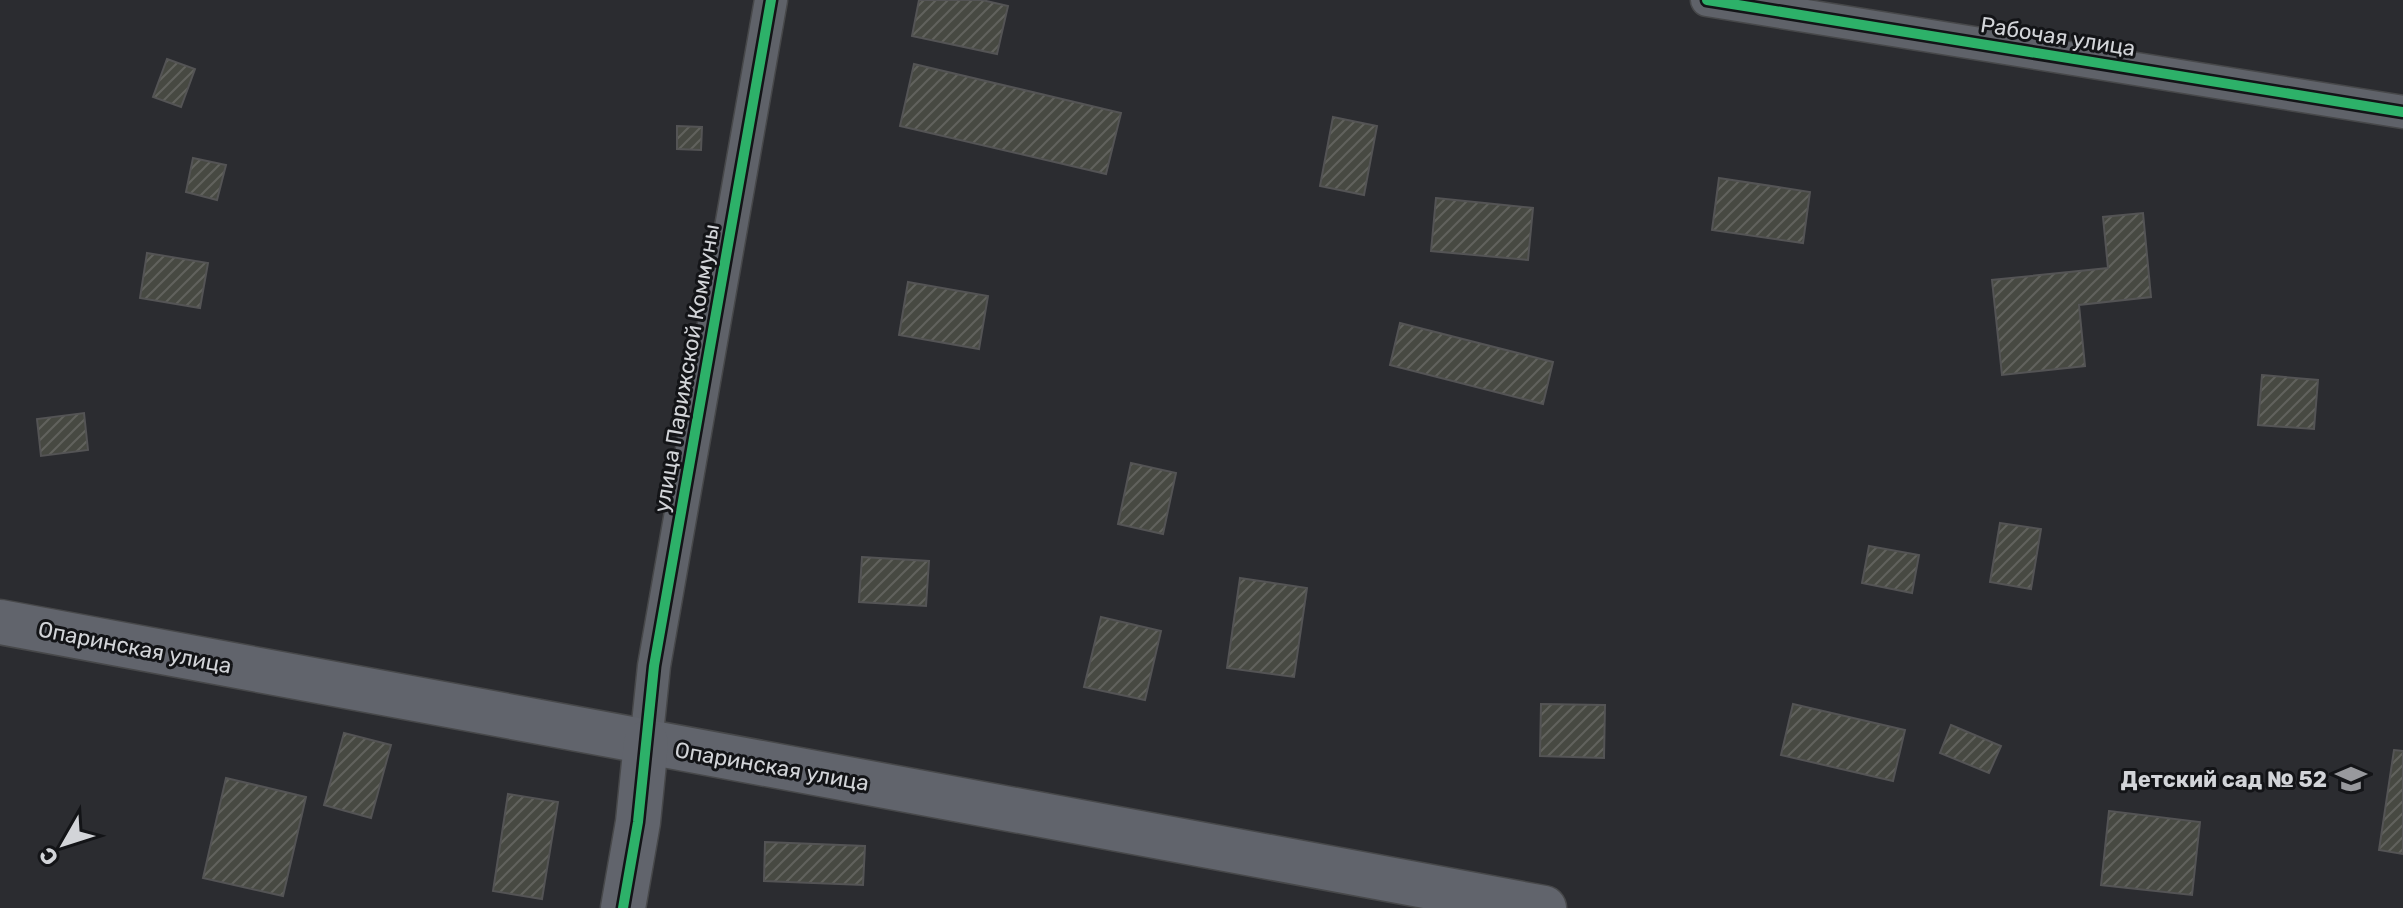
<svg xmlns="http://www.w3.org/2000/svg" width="2403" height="908" font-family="Rubik,sans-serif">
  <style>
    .building { fill: url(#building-hatch); stroke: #545455; stroke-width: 2 }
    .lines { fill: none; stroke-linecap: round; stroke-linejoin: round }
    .street-casing { stroke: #47484a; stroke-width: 35 }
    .secondary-casing { stroke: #47484a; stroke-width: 47 }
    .street { stroke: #5f6269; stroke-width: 32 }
    .secondary { stroke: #61646c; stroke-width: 44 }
    .cycleway-casing { stroke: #131417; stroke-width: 15 }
    .cycleway { stroke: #2db169; stroke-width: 10 }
    .labels { text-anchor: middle; stroke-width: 6; stroke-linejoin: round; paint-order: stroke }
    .street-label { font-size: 22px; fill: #d2d4d8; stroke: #131417 }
    .poi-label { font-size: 22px; font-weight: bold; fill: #d2d4d8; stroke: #131417; text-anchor: end }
  </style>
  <defs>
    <pattern id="building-hatch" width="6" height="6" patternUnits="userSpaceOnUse" patternTransform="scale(2)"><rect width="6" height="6" fill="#474942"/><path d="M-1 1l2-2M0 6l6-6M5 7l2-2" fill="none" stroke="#61625d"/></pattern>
  </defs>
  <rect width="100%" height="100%" fill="#2b2c30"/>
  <g class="building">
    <polygon points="919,0 982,0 1008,6 997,54 912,36"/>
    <polygon points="167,59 195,69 181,107 153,97"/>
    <polygon points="914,64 1121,113 1106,174 900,126"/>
    <polygon points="1333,117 1377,126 1364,195 1320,186"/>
    <polygon points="677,126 702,127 701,150 677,149"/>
    <polygon points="193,158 226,165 217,200 186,192"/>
    <polygon points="1719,178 1810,192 1803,243 1712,230"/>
    <polygon points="1436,198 1533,208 1528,260 1431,251"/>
    <polygon points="2143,213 2151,297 2079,305 2085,366 2002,375 1992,280 2108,268 2103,217"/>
    <polygon points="147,253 208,263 200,308 140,298"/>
    <polygon points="908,282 988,296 979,349 899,335"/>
    <polygon points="1400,323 1553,362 1543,404 1390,365"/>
    <polygon points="2262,375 2318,380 2314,429 2258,425"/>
    <polygon points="84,413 88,450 41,456 37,419"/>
    <polygon points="1131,463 1176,473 1163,534 1118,524"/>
    <polygon points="2000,523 2041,529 2031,589 1990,582"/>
    <polygon points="1869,546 1919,555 1912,593 1862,583"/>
    <polygon points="862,557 929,561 926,606 859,602"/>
    <polygon points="1240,578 1307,588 1294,677 1227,668"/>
    <polygon points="1101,617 1161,631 1145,700 1084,687"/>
    <polygon points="1541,704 1605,705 1604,758 1540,756"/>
    <polygon points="1793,704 1905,730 1893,781 1781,755"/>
    <polygon points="1951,725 2001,746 1989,773 1940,753"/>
    <polygon points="344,733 391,745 371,818 324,805"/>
    <polygon points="2394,750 2403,751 2403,854 2379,850"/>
    <polygon points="226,778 306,797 283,896 203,878"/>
    <polygon points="508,794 558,802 542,899 493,891"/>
    <polygon points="2109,811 2200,822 2192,895 2101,885"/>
    <polygon points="765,842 865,846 863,885 764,881"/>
  </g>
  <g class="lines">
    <defs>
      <g id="street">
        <polyline points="1707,0 2403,112"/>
        <polyline points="646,743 654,666 771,0"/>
      </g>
      <g id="secondary">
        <polyline points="0,622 1544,908"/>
        <polyline points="623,908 638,822 646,743"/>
      </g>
    </defs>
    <use href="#street" class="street-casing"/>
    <use href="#secondary" class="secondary-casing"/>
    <use href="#street" class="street"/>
    <use href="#secondary" class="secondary"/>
    <defs>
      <g id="cycleway">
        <polyline points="1707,0 2403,112"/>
        <polyline points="623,908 638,822 654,666 771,0"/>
      </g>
    </defs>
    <use href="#cycleway" class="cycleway-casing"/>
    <use href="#cycleway" class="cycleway"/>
  </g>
  <defs>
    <symbol id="school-bare" viewBox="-9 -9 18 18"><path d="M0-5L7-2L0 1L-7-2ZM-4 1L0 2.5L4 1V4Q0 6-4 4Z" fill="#98999d" stroke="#131417" stroke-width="2.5" paint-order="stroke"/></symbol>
  </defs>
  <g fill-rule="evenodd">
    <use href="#school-bare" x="2329" y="757" width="44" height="44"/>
  </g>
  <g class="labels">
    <g class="street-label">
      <text transform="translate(2058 36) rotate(9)" y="8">Рабочая улица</text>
      <text transform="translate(686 368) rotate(-80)" y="8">улица Парижской Коммуны</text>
      <text transform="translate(135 647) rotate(11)" y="8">Опаринская улица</text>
      <text transform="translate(772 766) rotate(10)" y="8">Опаринская улица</text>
    </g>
    <g class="poi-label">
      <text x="2327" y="787">Детский сад № 52</text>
    </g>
  </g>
  <g transform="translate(64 844) rotate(231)" stroke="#131417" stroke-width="6" paint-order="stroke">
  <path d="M0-6L14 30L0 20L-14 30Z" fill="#d2d4d8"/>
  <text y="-12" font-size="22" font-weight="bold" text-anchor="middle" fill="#d2d4d8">С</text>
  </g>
</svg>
